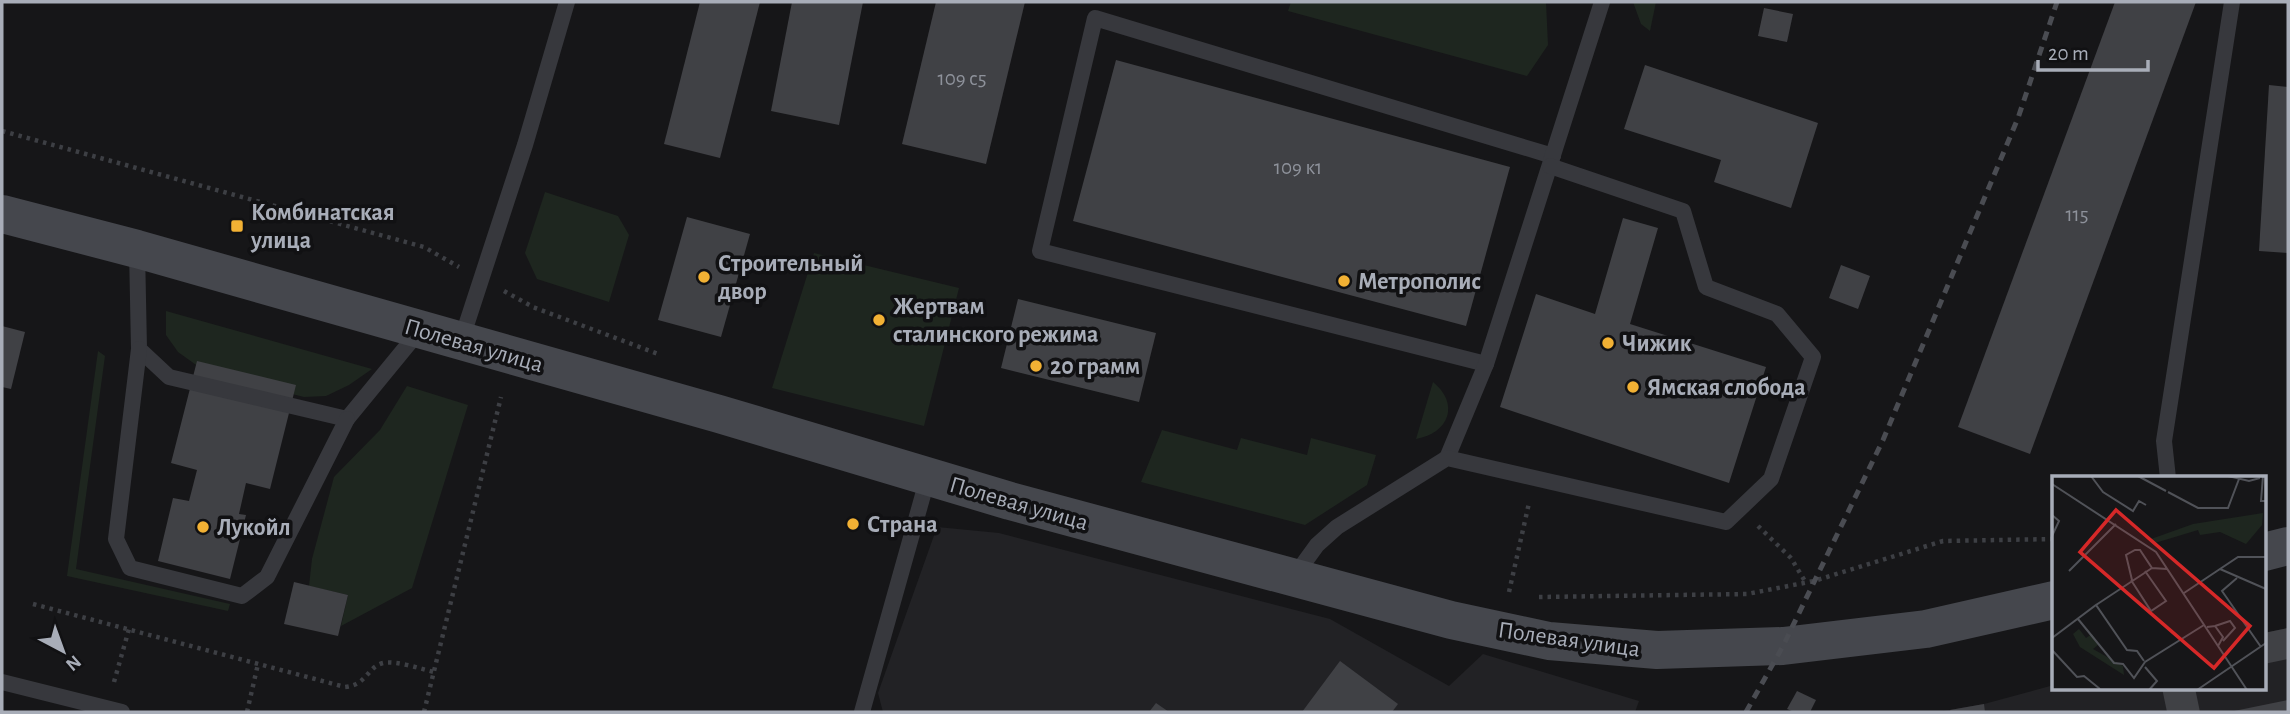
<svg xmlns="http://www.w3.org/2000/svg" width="2290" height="714" font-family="'Alegreya Sans',sans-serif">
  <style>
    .built { fill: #222225 }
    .green { fill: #1e261f }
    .building { fill: #404145 }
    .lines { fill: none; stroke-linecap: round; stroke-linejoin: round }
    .path { stroke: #3d3f44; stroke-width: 4.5; stroke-dasharray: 3.5 5; stroke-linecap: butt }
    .lane { stroke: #37383d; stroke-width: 16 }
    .secondary { stroke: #45474d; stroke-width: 38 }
    .rail { stroke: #4a4c52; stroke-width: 5; stroke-dasharray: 9 7; stroke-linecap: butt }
    .poi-dot { fill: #f2b134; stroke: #111113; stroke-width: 2.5 }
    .labels { text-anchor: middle; stroke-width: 7; stroke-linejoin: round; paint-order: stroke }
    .number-label { font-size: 21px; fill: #8e929b }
    .poi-label { font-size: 24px; font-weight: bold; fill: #a8adb8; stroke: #111113; text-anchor: start }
    .street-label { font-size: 24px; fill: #a8adb8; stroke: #111113 }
    .inset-road { fill: none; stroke: #505258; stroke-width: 2 }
    .view { fill: #d62828; fill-opacity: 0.15; stroke: #d62828; stroke-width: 3.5 }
    .inset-edge { fill: none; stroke: #a8adb8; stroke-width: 3.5 }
  </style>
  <rect width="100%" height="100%" fill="#161618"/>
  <g class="built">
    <polygon points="937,527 999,533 1330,619 1449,686 1483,654 1639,701 1635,712 883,712 878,693"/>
    <polygon points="2288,628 2288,712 1938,712 1984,704 2054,685 2054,688 2264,688 2264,633"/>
  </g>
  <g class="green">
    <polygon points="1291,2 1546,2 1548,45 1527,76 1288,11"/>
    <polygon points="1633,2 1656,2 1650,31 1641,24"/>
    <polygon points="545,192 618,216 629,235 609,302 537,279 525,253"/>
    <polygon points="814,253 959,288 924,426 772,388"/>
    <polygon points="166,311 372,369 349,385 326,396 304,397 206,372 178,352 166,335"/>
    <polygon points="98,351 105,356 76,569 230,604 228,611 67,576"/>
    <path d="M1433,382C1460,404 1449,433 1416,439Z"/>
    <polygon points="407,386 468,405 412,588 341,626 348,595 309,586 312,559 334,477 380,430"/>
    <polygon points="1162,430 1237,450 1241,438 1307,455 1311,438 1376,455 1367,485 1305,525 1141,482"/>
  </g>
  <g class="building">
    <polygon points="700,2 760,2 720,158 664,144"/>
    <polygon points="792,2 863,2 839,125 771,111"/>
    <polygon points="936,2 1025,2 986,164 902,144"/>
    <polygon points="2115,2 2196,2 2030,454 1958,427"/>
    <polygon points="1764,8 1793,14 1787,42 1758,36"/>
    <polygon points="1116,60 1510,167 1466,326 1073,221"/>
    <polygon points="1645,65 1818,123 1791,208 1714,182 1721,160 1624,129"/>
    <polygon points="2269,85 2288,87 2288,253 2259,251"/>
    <polygon points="687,217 750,234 721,337 658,320"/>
    <polygon points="1623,218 1658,228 1630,324 1766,367 1729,483 1500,407 1536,294 1595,314"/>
    <polygon points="1841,265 1870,276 1858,309 1829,298"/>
    <polygon points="1018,299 1156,333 1139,402 1001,368"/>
    <polygon points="2,326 25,332 11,389 2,387"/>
    <polygon points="197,361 296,385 270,489 246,483 239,514 246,515 230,579 158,561 173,498 189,501 197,470 171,463"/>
    <polygon points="294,582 348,595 338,636 284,624"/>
    <polygon points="2288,628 2288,659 2264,664 2264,633"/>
    <polygon points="1340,661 1398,704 1392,712 1302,712"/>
    <polygon points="2162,688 2195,688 2200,712 2167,712"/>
    <polygon points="1797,691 1816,700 1810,712 1794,712 1787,709"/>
    <polygon points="2288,700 2288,712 2234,712 2234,711"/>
    <polygon points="1156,703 1169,712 1149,712"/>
    <polygon points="1984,704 1985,712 1951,712 1950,710"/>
  </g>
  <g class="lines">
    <g class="path">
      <polyline points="2,131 424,247 459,267"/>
      <polyline points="504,291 533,307 658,354"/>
      <polyline points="1758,526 1791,558 1806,583"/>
      <polyline points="1509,592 1529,503"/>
      <polyline points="1539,597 1747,594 1814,581 1943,541 2054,539"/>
      <path d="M33,604L345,687C367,685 367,667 383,663C395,660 421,669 434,672"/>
      <polyline points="114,682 129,629"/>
      <polyline points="247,712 258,664"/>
      <polyline points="424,712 501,397"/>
    </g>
    <g class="lane">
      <polyline points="137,249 139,349 169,377 347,419 420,330"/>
      <polyline points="461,341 525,145 567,2"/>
      <polyline points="139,349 116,539 130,568 242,596 267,577 347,419"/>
      <polyline points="1486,364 1040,251 1095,18 1553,156"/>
      <polyline points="1447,458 1486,364 1602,2"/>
      <polyline points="2168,478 2164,441 2232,2"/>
      <polyline points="1293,578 1317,545 1337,527 1447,458 1726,522 1771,479 1813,357 1777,314 1706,287 1683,211 1550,166"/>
      <polyline points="2,682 122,712"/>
      <polyline points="862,712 928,477"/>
    </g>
    <g class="secondary">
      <polyline points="2,214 137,249 719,414 1010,501 1451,620 1549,641 1657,650 1783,646 1926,629 2054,600"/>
      <polyline points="2264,552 2288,546"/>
    </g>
    <polyline class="rail" points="1746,712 1783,646 1883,440 2018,118 2057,2"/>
  </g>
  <g class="poi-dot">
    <rect x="230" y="219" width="14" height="14" rx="3.5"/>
    <circle cx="704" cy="277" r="7"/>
    <circle cx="1344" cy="281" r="7"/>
    <circle cx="879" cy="320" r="7"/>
    <circle cx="1608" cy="343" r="7"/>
    <circle cx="1036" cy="366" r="7"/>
    <circle cx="1633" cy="387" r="7"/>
    <circle cx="853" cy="524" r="7"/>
    <circle cx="203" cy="527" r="7"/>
  </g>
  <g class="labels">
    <g class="number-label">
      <text x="962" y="85">109 с5</text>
      <text x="1298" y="174">109 к1</text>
      <text x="2077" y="221">115</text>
    </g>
    <g class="poi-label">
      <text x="251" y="220">Комбинатская<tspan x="251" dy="28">улица</tspan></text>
      <text x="718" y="271">Строительный<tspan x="718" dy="28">двор</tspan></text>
      <text x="1358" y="289">Метрополис</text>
      <text x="893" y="314">Жертвам<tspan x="893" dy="28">сталинского режима</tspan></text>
      <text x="1622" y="351">Чижик</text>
      <text x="1050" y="374">20 грамм</text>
      <text x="1647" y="395">Ямская слобода</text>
      <text x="867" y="532">Страна</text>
      <text x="217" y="535">Лукойл</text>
    </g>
    <g class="street-label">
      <text transform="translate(474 345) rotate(16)" y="8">Полевая улица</text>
      <text transform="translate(1019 503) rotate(16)" y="8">Полевая улица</text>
      <text transform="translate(1569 639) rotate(8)" y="8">Полевая улица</text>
    </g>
  </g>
  <g transform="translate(2052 476)">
    <rect width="214" height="214" fill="#161618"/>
    <path d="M211,37L210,49L194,68L168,56L148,59L146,54L103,67L99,63L141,48ZM27,153L34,162L40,158L47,168L41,173L71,190L72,199L28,171L21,158Z" fill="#1e261f"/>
    <path class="inset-road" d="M39,0L51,16L81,35L87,25L94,29M86,0L114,15M176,0L197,5L208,2M211,0L209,25H214M0,8L104,76L195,214M116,16L146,32H176L187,3M0,39L7,45L0,60M168,93L214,113M17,95L64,48M185,102L170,115L209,171M79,104L99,135L114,125L93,95M80,104L74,79L83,74H88L100,92L115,93M132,117L186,81H214M44,129L100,92M26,143L62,187L71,188L82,202L93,186L152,149M163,150L178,145L183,152L171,165M155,151L163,150L171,161L166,170M0,162L44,129L75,174L85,175L92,185M0,174L25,201L32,200L48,213M93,191L105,205L97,214M145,214L214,167"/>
    <path class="view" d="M64,34L198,150L162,192L28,76Z"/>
    <rect width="214" height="214" class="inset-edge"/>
  </g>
  <rect width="2290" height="714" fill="none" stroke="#a8adb8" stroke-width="7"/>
  <g transform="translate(63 651) rotate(139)" stroke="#111113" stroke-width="5" paint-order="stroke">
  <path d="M0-5L12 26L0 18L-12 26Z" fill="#a8adb8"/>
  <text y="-10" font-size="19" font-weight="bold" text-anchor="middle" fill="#a8adb8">N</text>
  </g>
  <path d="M2038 60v10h110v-10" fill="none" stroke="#a8adb8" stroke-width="3.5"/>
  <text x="2048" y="60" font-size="21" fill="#a8adb8" stroke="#111113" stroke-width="5" paint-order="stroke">20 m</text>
</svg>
